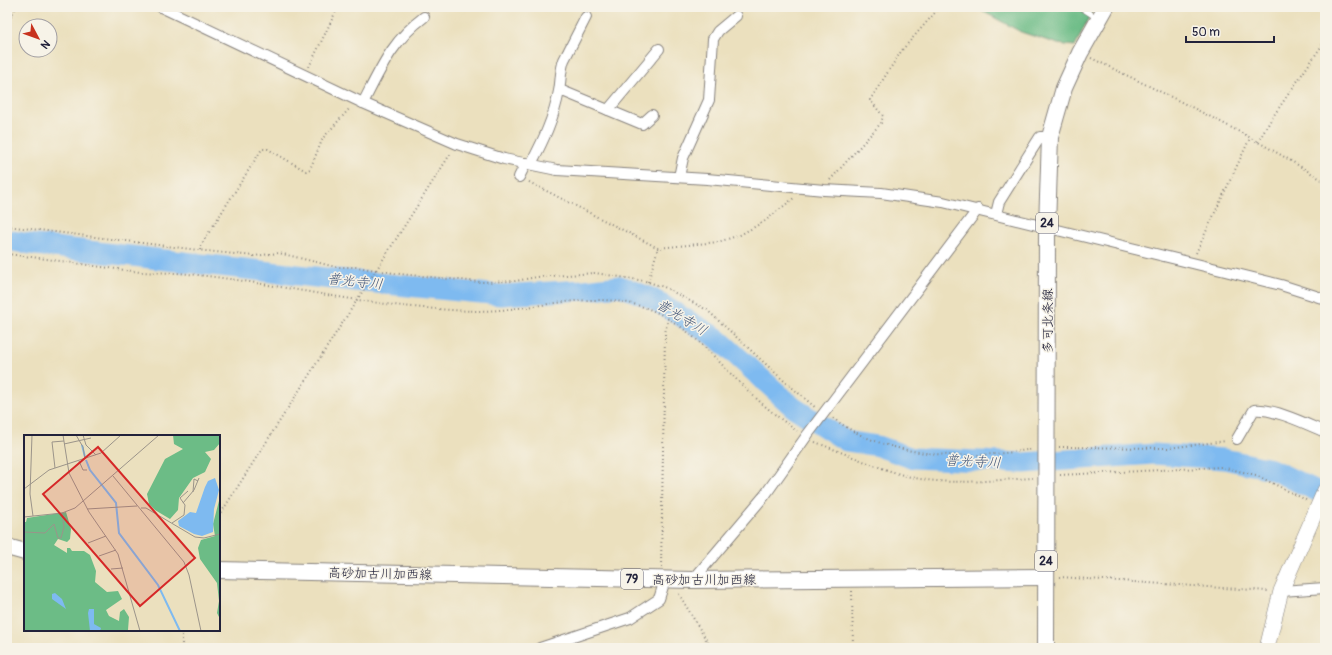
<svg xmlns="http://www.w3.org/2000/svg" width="1332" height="655" font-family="Pangolin,'Klee One',sans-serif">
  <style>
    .forest { fill: #6cbc86; stroke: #476f60 }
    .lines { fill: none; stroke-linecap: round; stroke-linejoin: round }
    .river { stroke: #7ebaf0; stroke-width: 21 }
    .lane-casing { stroke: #86817c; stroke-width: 6 }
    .street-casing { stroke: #86817c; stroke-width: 12 }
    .secondary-casing { stroke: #86817c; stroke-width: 16 }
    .primary-casing { stroke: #86817c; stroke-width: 18 }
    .path { stroke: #86817c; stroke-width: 2; stroke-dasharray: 1 3; stroke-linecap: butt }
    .lane { stroke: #fff; stroke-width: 5 }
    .street { stroke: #fff; stroke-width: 10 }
    .secondary { stroke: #fff; stroke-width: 15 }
    .primary { stroke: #fff; stroke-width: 16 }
    .labels { text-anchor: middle; stroke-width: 3; stroke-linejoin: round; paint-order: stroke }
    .shield { fill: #f7f3e8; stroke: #62616f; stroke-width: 1 }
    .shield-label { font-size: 12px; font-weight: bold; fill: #22223b }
    .street-label { font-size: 13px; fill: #22223b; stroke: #f7f3e8 }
    .water-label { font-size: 14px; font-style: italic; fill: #42577a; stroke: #f7f3e8 }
    .inset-river { fill: none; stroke: #7ebaf0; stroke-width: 2 }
    .inset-road { fill: none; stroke: #9b948a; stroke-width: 1 }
    .view { fill: #d62828; fill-opacity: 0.15; stroke: #d62828; stroke-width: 2 }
    .inset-edge { fill: none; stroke: #22223b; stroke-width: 2 }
  </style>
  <rect width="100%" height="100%" fill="#f7f3e8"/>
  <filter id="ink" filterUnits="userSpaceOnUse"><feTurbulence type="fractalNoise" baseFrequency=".025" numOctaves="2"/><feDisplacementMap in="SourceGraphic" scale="8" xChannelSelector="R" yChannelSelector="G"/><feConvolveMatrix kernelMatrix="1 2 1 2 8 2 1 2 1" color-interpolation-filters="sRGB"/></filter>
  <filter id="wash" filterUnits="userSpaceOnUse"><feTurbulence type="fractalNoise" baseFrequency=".012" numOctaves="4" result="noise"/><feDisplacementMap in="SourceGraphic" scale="16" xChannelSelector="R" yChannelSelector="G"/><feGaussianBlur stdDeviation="0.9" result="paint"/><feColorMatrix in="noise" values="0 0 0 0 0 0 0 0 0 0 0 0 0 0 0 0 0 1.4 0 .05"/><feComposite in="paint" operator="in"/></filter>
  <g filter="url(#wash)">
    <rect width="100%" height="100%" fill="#ebe0be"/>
    <polygon class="forest" points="975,7 1094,7 1075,46 1058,44 1021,32"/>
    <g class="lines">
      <polyline class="river" points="7,240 36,245 324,278 501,295 584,290 620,286 651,298 717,338 793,407 846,441 878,446 912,458 1024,463 1154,454 1224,459 1271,469 1317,491"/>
    </g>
  </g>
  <g filter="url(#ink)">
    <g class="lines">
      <defs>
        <polyline id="lane" points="1080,7 1097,18"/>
        <g id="street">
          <polyline points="161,7 363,103 457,144 504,159 557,170 707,179 824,190 881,193 943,202 1225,271 1281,285 1325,299"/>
          <polyline points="560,90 642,124 652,115"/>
          <path d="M363,103C381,68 392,41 424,17"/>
          <polyline points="608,110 659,49"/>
          <path d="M531,164C543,141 554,118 559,91C561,81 560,71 564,60L586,17"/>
          <polyline points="519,177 526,163"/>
          <polyline points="679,177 683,158 709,100 713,39 718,31 736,16"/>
          <polyline points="996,214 999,202 1040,137 1050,137"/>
          <path d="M1237,439L1254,410C1274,408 1306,424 1325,432"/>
          <polyline points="693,580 765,495 808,434 978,209"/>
          <polyline points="1281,591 1325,588"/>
          <polyline points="540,648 630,618 659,599 665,580"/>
        </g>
        <polyline id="secondary" points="1267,648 1281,591 1325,490"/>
        <g id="primary">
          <polyline points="7,547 25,552"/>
          <polyline points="219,570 693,580 1046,577"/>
          <polyline points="1046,648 1047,226 1050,137 1064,88 1080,53 1106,7"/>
        </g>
      </defs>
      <use href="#lane" class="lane-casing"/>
      <use href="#street" class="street-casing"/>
      <use href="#secondary" class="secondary-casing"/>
      <use href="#primary" class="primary-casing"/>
      <g class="path">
        <polyline points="7,24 16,7"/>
        <path d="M1091,58C1171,97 1251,134 1325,182"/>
        <polyline points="309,67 338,7"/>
        <polyline points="1258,142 1272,118 1325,41"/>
        <polyline points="830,180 881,123 883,116 870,100 902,50 940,7"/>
        <polyline points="529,182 658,248 718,242 740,235 765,221 795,197"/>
        <polyline points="7,226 206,251 254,256 279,253 336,267 357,267 400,274 480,282 515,281 537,277 595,273 645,281 664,287 707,310 782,379 816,408"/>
        <polyline points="200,250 201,245 262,149 268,149 306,171 310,169 323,138 350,108"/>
        <polyline points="1196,253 1250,138"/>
        <path d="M7,254C52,259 96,267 141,272C156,273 172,272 188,274C272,282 354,304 438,309C463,311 486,312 510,309C559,304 608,290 656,312C690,328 713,356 739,382C757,400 777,417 797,431"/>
        <polyline points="648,282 658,248"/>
        <path d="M833,418C887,460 969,460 1033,449"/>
        <path d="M815,442C844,453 873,466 903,475C944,487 991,480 1033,478"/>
        <polyline points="1059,447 1168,448 1226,441"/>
        <polyline points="1060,475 1221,467 1256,475 1306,500"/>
        <polyline points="219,516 451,153"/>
        <polyline points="661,567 665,333 668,319"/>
        <polyline points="1059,577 1268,591"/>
        <polyline points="852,591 853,648"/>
        <polyline points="679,594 711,648"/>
        <polyline points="182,648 182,630"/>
      </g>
      <use href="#lane" class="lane"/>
      <use href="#street" class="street"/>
      <use href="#secondary" class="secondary"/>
      <use href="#primary" class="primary"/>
    </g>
  </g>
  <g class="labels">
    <g class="shield">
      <rect x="1036" y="213" width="22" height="20" rx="3"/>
      <rect x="1035" y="551" width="22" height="20" rx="3"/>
      <rect x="621" y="569" width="22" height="20" rx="3"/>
    </g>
    <g class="shield-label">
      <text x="1047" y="227">24</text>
      <text x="1046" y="565">24</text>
      <text x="632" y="583">79</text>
    </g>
    <g class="street-label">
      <text transform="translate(1047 321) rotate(-90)" y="5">多可北条線</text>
      <text transform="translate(380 573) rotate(1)" y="5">高砂加古川加西線</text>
      <text x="704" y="584">高砂加古川加西線</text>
    </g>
    <g class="water-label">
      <text transform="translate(355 281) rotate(6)" y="5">普光寺川</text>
      <text transform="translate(682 317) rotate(31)" y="5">普光寺川</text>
      <text transform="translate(973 461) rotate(3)" y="5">普光寺川</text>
    </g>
  </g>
  <g transform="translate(24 435)">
    <rect width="196" height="196" fill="#ebe0be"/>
    <path d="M149,0H196V8L190,15L181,17L187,24L181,37L169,43L155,63L154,75L146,84L131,75L125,69L123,59L141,24L159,14L150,9ZM196,62V184L193,178L195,166L193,148L176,124L174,113L177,105L191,101L189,89ZM42,77L47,94L46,104L43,107L34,104L30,110L43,118V113H46L48,116H60L66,120L72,136L71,147L83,157L94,156L98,164L82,175L85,181L95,186L96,177L100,174L105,182L104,195L0,196V87H2L3,83Z" fill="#6cbc86"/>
    <path d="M191,43L195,55L190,74L189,97L178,101L170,99L155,91L154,86L166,77L172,78L181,52L184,46ZM31,158L38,164L42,174L28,164V159ZM70,174V189L77,193L76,196H66L64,178L65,174Z" fill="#7ebaf0"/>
    <path class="inset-river" d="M58,10L61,22M62,25L66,35L92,68L95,98L134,150L156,196"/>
    <path class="inset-road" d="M8,0L6,59L9,81M39,0L45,38L65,77L94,119L116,196M52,0L59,12L61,24M59,0L62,10L72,20M40,9L67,3M55,26L59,35H63M31,33L28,7L40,6M89,41L160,127L165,140L177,196M0,54L25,35L77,18L97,0M169,57L170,44L174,46M159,68L170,55L175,43M117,73H122L171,102L180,103L196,99M63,74L113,71M0,82L38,78L51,73L135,0M148,88L160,80L161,70L156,63L164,56M0,97L21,98L30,89L34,103H37L40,92L38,78M64,108L82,101M75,121L92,115M87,134L99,133"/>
    <path class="view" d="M74,12L171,123L116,171L19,59Z"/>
    <rect width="196" height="196" class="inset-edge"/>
  </g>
  <rect width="1332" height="655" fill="none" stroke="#f7f3e8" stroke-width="24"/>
  <g transform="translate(38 38) rotate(131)"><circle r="19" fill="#f7f3e8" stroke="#a29fa3"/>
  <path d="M0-3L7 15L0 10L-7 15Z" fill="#c8321e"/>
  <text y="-6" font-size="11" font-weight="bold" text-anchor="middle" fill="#22223b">N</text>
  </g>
  <path d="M1186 36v6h88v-6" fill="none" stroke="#22223b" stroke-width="2"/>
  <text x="1192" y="36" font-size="12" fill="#22223b" stroke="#f7f3e8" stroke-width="3" paint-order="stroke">50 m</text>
</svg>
